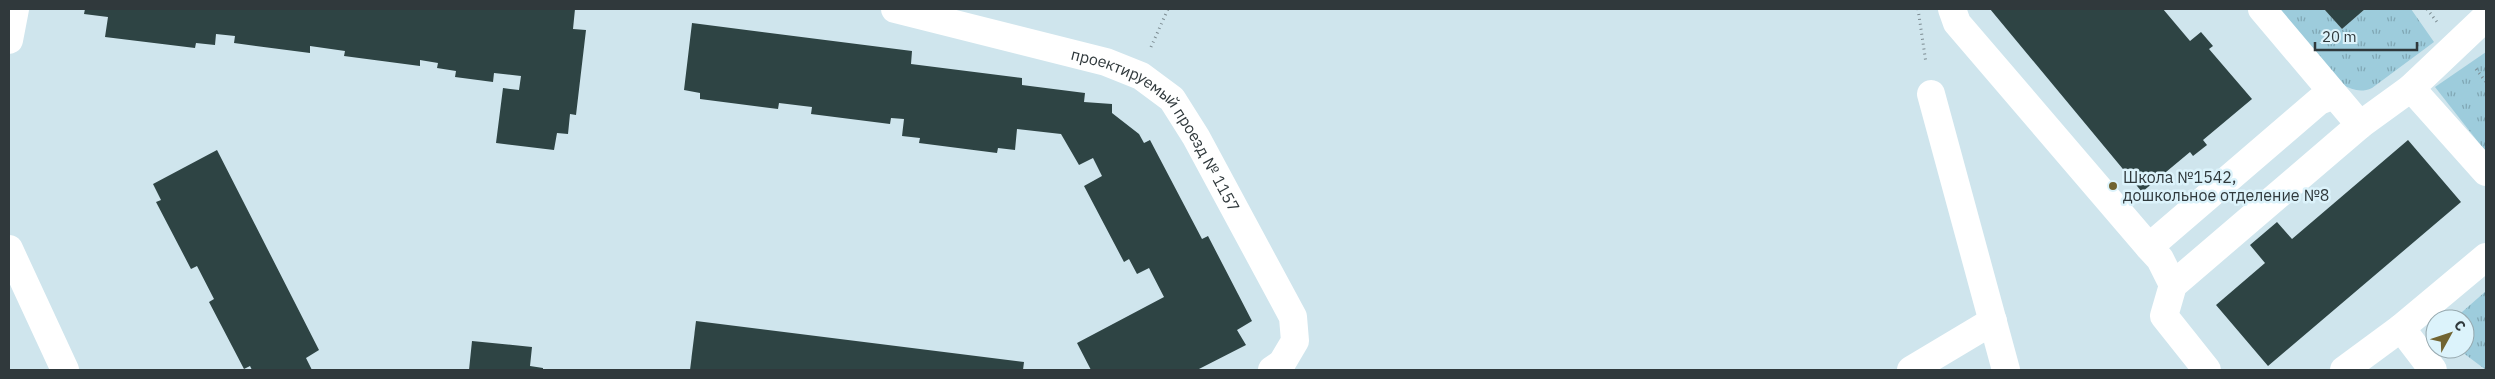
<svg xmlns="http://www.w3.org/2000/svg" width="2495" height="379" font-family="'IBM Plex Sans',sans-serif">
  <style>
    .grass { fill: url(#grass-tufts) }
    .building { fill: #2e4444 }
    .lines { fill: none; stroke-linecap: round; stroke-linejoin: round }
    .path { stroke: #7c8b91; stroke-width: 3; stroke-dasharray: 1 4; stroke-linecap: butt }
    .minor { stroke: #fff; stroke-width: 28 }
    .poi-dot { fill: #716431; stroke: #dcf3fb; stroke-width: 2 }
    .labels { text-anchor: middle; stroke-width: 5; stroke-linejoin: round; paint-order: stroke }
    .street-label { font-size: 16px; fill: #30393c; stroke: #dcf3fb }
    .poi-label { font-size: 16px; fill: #30393c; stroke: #dcf3fb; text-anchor: start }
  </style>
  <defs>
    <pattern id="grass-tufts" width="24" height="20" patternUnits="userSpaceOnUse" patternTransform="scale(1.25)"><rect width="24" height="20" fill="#9dccdc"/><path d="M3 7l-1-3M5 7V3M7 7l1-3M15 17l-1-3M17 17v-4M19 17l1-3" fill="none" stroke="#80a7b4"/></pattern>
  </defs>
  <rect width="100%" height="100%" fill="#cfe5ed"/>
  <g class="grass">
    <path d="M2279,9H2324L2342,29L2365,9H2411L2434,42L2372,88C2361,93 2352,90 2342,84Z"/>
    <polygon points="2486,52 2486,152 2435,87"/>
    <polygon points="2486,291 2486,370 2458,349 2465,349 2465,319 2454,319"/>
  </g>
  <g class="building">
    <polygon points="85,9 575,9 573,29 586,30 576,115 570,114 568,134 557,133 554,150 496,143 503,88 519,90 521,76 494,73 493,82 455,77 456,71 437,68 438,63 420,60 420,66 344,56 345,51 310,46 310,53 234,43 235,36 216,34 215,45 196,43 195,48 105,37 108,17 84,14"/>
    <polygon points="1990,9 2163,9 2190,41 2201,32 2213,46 2209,49 2252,99 2203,140 2207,145 2193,156 2190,152 2142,192"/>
    <polygon points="2324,9 2365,9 2342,29"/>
    <polygon points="692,23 912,51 911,64 1022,78 1022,85 1085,93 1084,102 1112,104 1112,113 1139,134 1144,143 1150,140 1202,239 1208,236 1252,321 1237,330 1246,345 1197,370 1091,370 1077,343 1164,297 1149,268 1137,274 1129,259 1124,262 1084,186 1102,176 1093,158 1079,165 1061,134 1017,129 1015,150 998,148 997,153 919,143 920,138 902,136 904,119 891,118 890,124 811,114 812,107 779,103 778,109 700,99 700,93 684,90"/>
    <polygon points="2408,140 2461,202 2268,366 2216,305 2265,263 2250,245 2277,222 2292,239"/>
    <polygon points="217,150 319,350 306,358 312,370 252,370 250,366 244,369 209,302 214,299 197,266 191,269 156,202 161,200 153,184"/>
    <polygon points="696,321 1024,362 1023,370 690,370"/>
    <polygon points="472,341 532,347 530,366 543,368 543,370 469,370"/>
  </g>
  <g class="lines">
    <g class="path">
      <polyline points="1918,9 1926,63"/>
      <polyline points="2427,9 2437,22"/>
      <polyline points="1151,47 1168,9"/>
      <polyline points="2476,69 2486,82"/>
    </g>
    <g class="minor">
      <path id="s1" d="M895,9L1106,62L1141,76L1172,99L1196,137L1293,317L1295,341L1282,363L1272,370"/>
      <polyline points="1952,9 1957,23 2149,247 2319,101 2334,95"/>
      <polyline points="2262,9 2360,125"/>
      <polyline points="2486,17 2411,88 2486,172"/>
      <polyline points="9,40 15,9"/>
      <polyline points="1931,94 2006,370"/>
      <polyline points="2149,247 2160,259 2173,285"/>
      <polyline points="9,249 65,370"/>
      <polyline points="1911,370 1993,321"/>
      <polyline points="2207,370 2164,316 2173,285 2360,125 2411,88"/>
      <polyline points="2344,370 2401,328"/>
      <polyline points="2433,370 2401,328 2486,257"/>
    </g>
  </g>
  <circle class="poi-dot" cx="2113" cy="186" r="5"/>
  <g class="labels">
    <g class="street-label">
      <text dy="6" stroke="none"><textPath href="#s1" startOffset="302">проектируемый проезд № 1157</textPath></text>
    </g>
    <g class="poi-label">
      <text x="2123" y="183">Школа №1542,<tspan x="2123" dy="18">дошкольное отделение №8</tspan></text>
    </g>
  </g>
  <rect width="2495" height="379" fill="none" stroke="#30393c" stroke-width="20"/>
  <g transform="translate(2450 334) rotate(50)"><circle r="24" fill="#dcf3fb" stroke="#97a9af"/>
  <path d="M0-4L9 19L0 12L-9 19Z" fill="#716431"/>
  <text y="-8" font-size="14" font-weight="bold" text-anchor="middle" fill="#30393c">С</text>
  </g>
  <path d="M2315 42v8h102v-8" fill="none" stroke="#30393c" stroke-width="2.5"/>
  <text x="2322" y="42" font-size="15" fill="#30393c" stroke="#dcf3fb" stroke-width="4" paint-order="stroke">20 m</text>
</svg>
